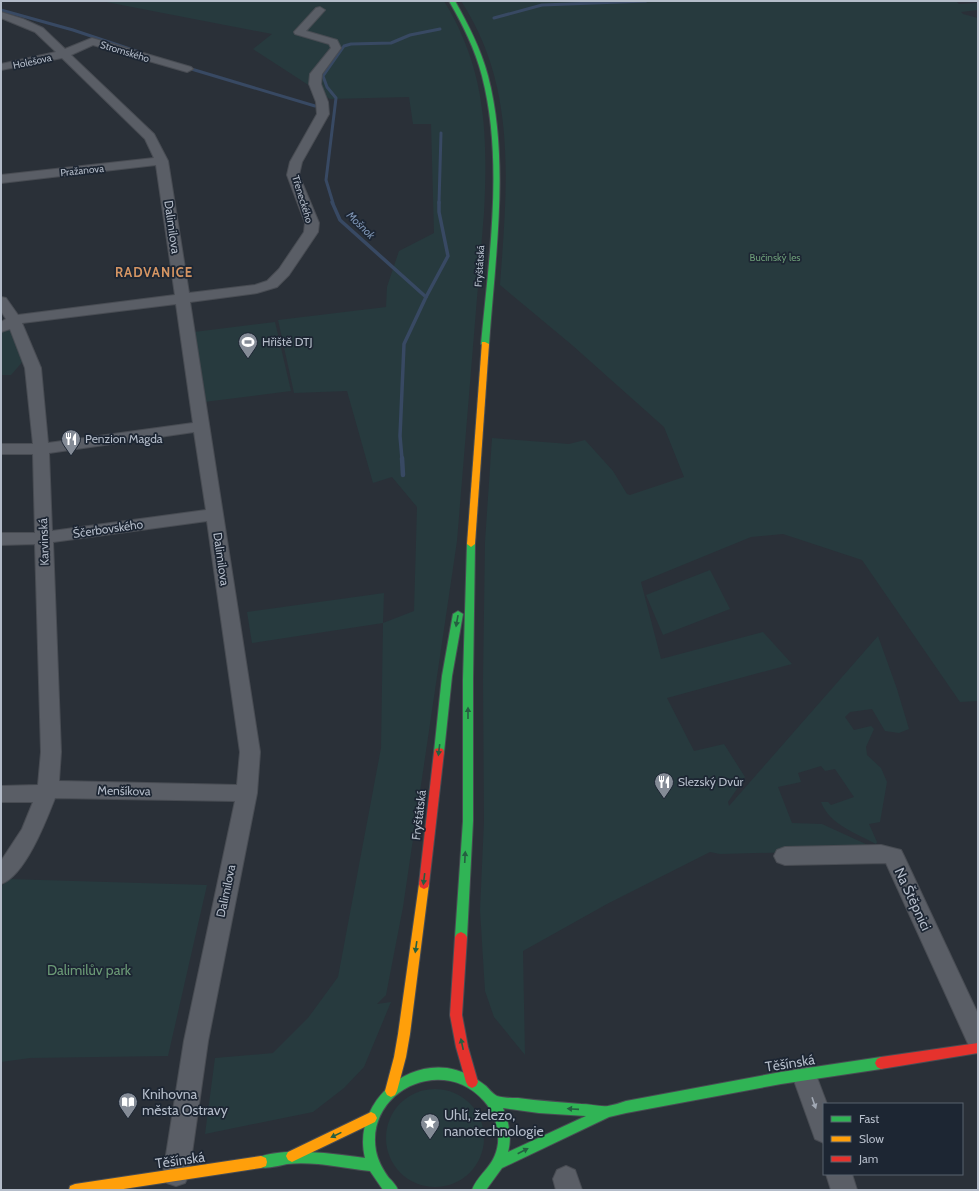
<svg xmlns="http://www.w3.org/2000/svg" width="979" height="1191" font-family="Cabin,sans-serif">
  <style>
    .green { fill: #273a3e }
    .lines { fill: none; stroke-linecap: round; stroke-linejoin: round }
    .stream-far2 { stroke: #384963; stroke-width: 3 }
    .stream-far1 { stroke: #384963; stroke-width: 3.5 }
    .stream { stroke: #384963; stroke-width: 4.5 }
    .street-casing { stroke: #484c53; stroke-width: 2 }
    .fast-casing { stroke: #484c53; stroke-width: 2 }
    .slow-casing { stroke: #484c53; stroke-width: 2 }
    .jam-casing { stroke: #484c53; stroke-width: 2 }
    .street { fill: #5a5e66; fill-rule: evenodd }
    .fast { fill: #30b455; fill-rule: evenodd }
    .slow { fill: #ff9f0a; fill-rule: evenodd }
    .jam { fill: #e5322d; fill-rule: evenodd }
    .oneway { fill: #255f41 }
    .oneway2 { fill: #a2a9b5 }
    .labels { text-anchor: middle; stroke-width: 3.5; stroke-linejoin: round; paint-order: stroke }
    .far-street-label { font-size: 10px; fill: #b4bcc9; stroke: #1d2633 }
    .far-park-label { font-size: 10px; fill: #6b9a76; stroke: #1d2633 }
    .far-water-label { font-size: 11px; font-style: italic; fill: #7c92b1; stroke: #1d2633 }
    .street-label { font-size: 12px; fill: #b4bcc9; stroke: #1d2633 }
    .poi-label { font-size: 12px; fill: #b4bcc9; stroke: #1d2633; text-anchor: start }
    .far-district-label { font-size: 13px; font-weight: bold; letter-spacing: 1px; fill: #d59563; stroke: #1d2633 }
    .near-street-label { font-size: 14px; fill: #b4bcc9; stroke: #1d2633 }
    .near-park-label { font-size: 14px; fill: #6b9a76; stroke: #1d2633 }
    .near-poi-label { font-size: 14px; fill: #b4bcc9; stroke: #1d2633; text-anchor: start }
  </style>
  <rect width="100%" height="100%" fill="#2a3038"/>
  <g class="green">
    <path d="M101,1H444C486,69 488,135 484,213L457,541L403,907L386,995L377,1004L391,1002L364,1067L344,1088L313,1112L205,1134L215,1058L273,1053L308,1018L338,977L381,748L383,623L252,643L247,612L384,593L383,623L414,611L417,507L392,477L373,483L347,391L294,393L278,320L386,307L387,287L399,251L434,233L431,124H413L409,97L330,99L253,49L272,34Z"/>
    <path d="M461,1H956L959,4L978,3V10L961,12L963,14L978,18V701L960,702L862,560L783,534L751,537L641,582L661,659L763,632L792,664L667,698L694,751L724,744L745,777L728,802L729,806L878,636L897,689L909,729L899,733L885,731L872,709L850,712L845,717L854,730L871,726L874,729L866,747L867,755L881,768L887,782L880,822L869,824L877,842L876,844C856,833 830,825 821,802H828L831,805L854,797L835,769L825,771L821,766L798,773L801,782L778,787L792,823L822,824L870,846L872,850L720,854L710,852L607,904L523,951L525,1055L494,1017L485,991L480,910L484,821L483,679L485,542L492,438L569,444L585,440L613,471L627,494L630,495L684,477L664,427L572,345L500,285C507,187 518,88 461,1Z"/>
    <polygon points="275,322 291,391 204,402 194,332"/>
    <polygon points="10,327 24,360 11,375 1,375 1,332"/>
    <polygon points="710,570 730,609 663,635 646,595"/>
    <polygon points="8,879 207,885 168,1056 30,1058 1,1062 1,887"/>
    <circle cx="435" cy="1138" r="49"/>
  </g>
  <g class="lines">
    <g class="stream-far2">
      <polyline points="1,10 73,30 139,52"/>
      <polyline points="494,18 542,5 646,1"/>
      <polyline points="188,68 315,106"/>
      <polyline points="333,203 326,180 336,98 327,87 323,76 344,46 351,44 391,43 410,35 440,29"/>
      <polyline points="439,203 441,133"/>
    </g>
    <g class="stream-far1">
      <polyline points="332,202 340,220 426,297 404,344 400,436 402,459"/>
      <polyline points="426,297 448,256 439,212 439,202"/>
    </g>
    <polyline class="stream" points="402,458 403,475"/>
    <defs>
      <g id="street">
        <path d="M320,7L325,10L306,31L337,40L341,48L322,74L321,84L328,102L329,114L302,162L299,175L319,223L318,232L289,275L277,287L257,293L190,302L260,752L257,793L208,1041L189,1174L185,1183L176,1186L167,1183L163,1174L184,1041L235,801L55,798C46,821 25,876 1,884V861L22,829L33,802H1V786L38,785L41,752L35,544L1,545V533H35L33,454H1V444H33L25,368L10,329L1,332V322L6,319L1,311V297L6,298L18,315L175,295L156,165L1,183V175L154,158L145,139L62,58L1,70V64L56,52L35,32L1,18V12L23,19L43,28L65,49L92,38L191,67L193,69L187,72L93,45L71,55L154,134L168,161L189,293L255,285L267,281L279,269L304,232L305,223L287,175L290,162L317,114L316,102L309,84L310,74L331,48L329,44L295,34L294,32L316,8ZM176,304L193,423L48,443L41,368L22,323ZM194,432L206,510L52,531L49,453ZM207,521L240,752L237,785L59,781L61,752L53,542Z"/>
        <polygon points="881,845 901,850 904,856 978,1014 978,1051 970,1048 886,863 785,865 777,862 774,856 777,850 785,847"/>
        <polygon points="804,1064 813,1067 827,1104 824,1104 824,1143 815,1139 792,1075 795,1067"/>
        <polygon points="566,1166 575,1170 582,1190 556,1190 553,1179 557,1170"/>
        <polygon points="826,1174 852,1174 857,1190 831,1190"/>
      </g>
      <g id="fast">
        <path d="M449,1H455C468,24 481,49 488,76C510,160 495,258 489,344L485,346L481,344C489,258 504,161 482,76C475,49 463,25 449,1Z"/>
        <polygon points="471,541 475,544 473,679 473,821 467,937 465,940 461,942 457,940 455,937 463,821 463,679 467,544"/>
        <polygon points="458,611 463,614 452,676 444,752 443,755 435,755 434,752 442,676 453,614"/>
        <path d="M881,1057L885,1059L887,1063L885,1067L881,1069L781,1084L626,1113L609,1117L502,1168L486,1190H472C479,1172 495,1167 498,1143C499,1128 494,1112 484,1101C443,1054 365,1091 376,1151C378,1161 383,1170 389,1178C393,1182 396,1185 398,1190H383L370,1171C343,1168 314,1161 287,1164C277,1166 265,1170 256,1166L255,1162L256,1158C286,1146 334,1154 365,1158C353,1109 398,1062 447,1068C461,1070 475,1077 486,1086C489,1089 493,1094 497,1096C503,1098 511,1098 518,1098C539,1101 560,1102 581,1104C590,1104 600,1107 608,1106C614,1105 620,1103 626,1101L781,1072ZM503,1108L539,1113L586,1116L508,1152C512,1137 509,1122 503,1108Z"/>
      </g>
      <g id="slow">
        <polygon points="482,342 485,342 489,344 475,544 471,547 467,544"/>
        <polygon points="424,879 428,881 429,884 410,1034 406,1057 397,1091 395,1095 391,1097 387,1095 385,1091 394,1057 398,1034 419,884 420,881"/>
        <polygon points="371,1112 375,1114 377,1118 375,1122 296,1160 292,1162 288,1160 286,1156 288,1152"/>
        <polygon points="261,1156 266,1158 267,1162 266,1166 261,1168 117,1190 69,1190 70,1186 75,1184"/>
      </g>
      <g id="jam">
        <polygon points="439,748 443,749 444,752 429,884 428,887 424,889 420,887 419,884 434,752 435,749"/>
        <polygon points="461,932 465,934 467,937 462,1015 468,1047 478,1082 476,1086 472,1088 468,1086 466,1082 456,1047 450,1015 455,937 457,934"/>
        <polygon points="978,1043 978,1053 881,1069 877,1067 875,1063 877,1059 881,1057"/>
      </g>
    </defs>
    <use href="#street" class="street-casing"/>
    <use href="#fast" class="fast-casing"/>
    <use href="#slow" class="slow-casing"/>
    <use href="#jam" class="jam-casing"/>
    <use href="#street" class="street"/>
    <use href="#fast" class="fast"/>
    <use href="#slow" class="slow"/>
    <use href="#jam" class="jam"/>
  </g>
  <defs><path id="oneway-solid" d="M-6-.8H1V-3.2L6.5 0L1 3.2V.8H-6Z"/></defs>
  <g class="oneway">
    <use href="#oneway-solid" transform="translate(457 621) rotate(100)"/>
    <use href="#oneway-solid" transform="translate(468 713) rotate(-90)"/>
    <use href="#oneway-solid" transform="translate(439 750) rotate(97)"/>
    <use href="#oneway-solid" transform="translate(465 857) rotate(-87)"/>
    <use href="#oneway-solid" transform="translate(424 879) rotate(97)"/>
    <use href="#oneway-solid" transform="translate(416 947) rotate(98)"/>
    <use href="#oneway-solid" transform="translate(462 1044) rotate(-102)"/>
    <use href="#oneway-solid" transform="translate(573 1109) rotate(-176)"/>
    <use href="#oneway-solid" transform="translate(336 1135) rotate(154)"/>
    <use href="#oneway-solid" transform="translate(523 1151) rotate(-27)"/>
  </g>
  <use class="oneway2" href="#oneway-solid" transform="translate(814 1103) rotate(71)"/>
  <defs>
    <symbol id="stadium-pin" viewBox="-11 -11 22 30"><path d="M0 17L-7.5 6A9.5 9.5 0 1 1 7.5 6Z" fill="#848b96" stroke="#1d2633"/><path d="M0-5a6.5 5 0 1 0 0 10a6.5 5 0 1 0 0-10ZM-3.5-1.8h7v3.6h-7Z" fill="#fff"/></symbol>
    <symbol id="restaurant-pin" viewBox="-11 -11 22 30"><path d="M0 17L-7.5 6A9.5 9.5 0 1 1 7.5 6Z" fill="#848b96" stroke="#1d2633"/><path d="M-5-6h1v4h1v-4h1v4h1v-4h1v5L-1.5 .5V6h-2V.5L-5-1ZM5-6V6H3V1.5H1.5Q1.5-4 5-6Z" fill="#fff"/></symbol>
    <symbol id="library-pin" viewBox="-11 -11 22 30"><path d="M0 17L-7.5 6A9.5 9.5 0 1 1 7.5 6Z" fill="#848b96" stroke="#1d2633"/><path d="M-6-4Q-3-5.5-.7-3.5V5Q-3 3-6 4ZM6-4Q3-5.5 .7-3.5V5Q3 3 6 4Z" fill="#fff"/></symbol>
    <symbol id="sight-pin" viewBox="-11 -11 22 30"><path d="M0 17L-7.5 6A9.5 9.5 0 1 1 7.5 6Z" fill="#848b96" stroke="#1d2633"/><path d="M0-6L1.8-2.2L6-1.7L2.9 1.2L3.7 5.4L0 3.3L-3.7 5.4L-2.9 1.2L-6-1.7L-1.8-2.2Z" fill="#fff"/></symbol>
  </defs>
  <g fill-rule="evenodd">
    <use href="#stadium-pin" x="237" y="331" width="22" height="30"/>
    <use href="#restaurant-pin" x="60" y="428" width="22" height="30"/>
    <use href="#restaurant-pin" x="653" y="771" width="22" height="30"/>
    <use href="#library-pin" x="117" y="1091" width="22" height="30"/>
    <use href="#sight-pin" x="419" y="1112" width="22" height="30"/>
  </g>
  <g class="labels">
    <g class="far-street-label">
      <text transform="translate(125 51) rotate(17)" y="4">Stromského</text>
      <text transform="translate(32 61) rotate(-12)" y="4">Holešova</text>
      <text transform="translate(82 170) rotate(-6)" y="4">Pražanova</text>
      <text transform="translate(303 199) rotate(73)" y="4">Třeneckého</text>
      <text transform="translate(479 266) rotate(-86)" y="4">Fryštátská</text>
    </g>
    <g class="far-park-label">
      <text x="775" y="261">Bučinský les</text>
    </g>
    <g class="far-water-label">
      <text transform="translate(361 225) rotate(44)" y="4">Mošnok</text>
    </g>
    <g class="street-label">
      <text transform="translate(172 227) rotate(82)" y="4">Dalimilova</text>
      <text transform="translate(108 529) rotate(-8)" y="4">Ščerbovského</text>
      <text transform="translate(44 542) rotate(-92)" y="4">Karvinská</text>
      <text transform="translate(221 559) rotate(82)" y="4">Dalimilova</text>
      <text transform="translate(124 791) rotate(1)" y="4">Menšíkova</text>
      <text transform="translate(419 815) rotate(-83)" y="4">Fryštátská</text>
      <text transform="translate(226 891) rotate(-78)" y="4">Dalimilova</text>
    </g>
    <g class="poi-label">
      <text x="262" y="346">Hřiště DTJ</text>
      <text x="85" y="443">Penzion Magda</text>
      <text x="678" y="786">Slezský Dvůr</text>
    </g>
    <g class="far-district-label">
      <text x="154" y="277">RADVANICE</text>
    </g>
    <g class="near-street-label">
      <text transform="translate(913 899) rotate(65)" y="5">Na Štěpnici</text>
      <text transform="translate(790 1063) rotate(-9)" y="5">Těšínská</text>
      <text transform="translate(180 1160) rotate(-8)" y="5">Těšínská</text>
    </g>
    <g class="near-park-label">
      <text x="89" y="975">Dalimilův park</text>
    </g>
    <g class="near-poi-label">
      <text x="142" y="1099">Knihovna<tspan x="142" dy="16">města Ostravy</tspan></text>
      <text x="444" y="1120">Uhlí, železo,<tspan x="444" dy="16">nanotechnologie</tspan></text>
    </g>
  </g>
  <rect width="979" height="1191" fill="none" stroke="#b4bcc9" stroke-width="4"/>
  <rect x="823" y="1103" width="140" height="72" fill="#1d2633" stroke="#59626f"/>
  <rect x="831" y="1116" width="20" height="6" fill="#30b455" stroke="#59626f"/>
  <text x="859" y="1123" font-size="12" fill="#b4bcc9">Fast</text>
  <rect x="831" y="1136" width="20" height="6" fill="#ff9f0a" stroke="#59626f"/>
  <text x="859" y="1143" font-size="12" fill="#b4bcc9">Slow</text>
  <rect x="831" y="1156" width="20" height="6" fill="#e5322d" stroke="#59626f"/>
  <text x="859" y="1163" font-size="12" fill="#b4bcc9">Jam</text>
</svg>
